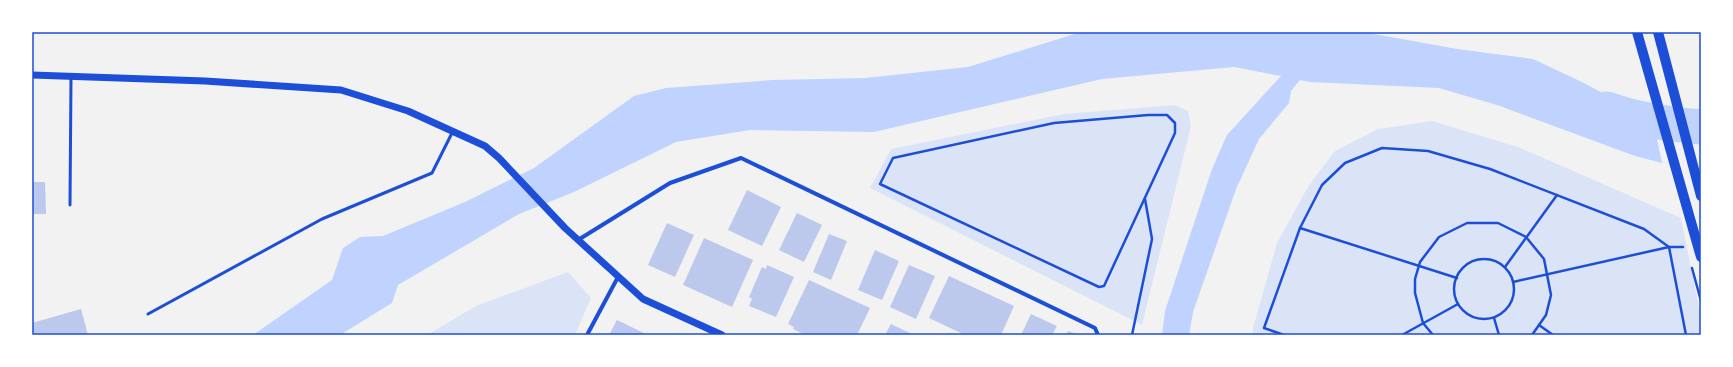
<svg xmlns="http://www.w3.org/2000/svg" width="1733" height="367" font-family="Bitter,serif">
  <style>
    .green { fill: #dbe4f7 }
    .water { fill: #bfd3fe }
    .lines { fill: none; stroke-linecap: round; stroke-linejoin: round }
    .river { stroke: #bfd3fe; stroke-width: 35 }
    .building { fill: #bdc9ec }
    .path { stroke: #1d4ed8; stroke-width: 2.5 }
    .service { stroke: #1d4ed8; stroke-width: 3 }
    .minor { stroke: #1d4ed8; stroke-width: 4 }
    .tertiary { stroke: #1d4ed8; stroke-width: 7 }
    .primary { stroke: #1d4ed8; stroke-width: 10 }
    .neatline { fill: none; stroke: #1d4ed8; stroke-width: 1.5 }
  </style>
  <rect width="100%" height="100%" fill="#f2f2f2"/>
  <g class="green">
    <polygon points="1175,105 1188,111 1191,126 1142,325 870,188 891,149 1064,114"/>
    <polygon points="1432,121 1518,147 1681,218 1701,318 1701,335 1253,335 1253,328 1277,243 1309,185 1335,151 1378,129"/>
    <polygon points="568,272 591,298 575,335 427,335 476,306"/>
  </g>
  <polygon class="water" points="1081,32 1363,32 1457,49 1533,59 1582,82 1653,120 1662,163 1635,156 1497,105 1439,88 1310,82 1300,80 1291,91 1289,103 1259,139 1236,189 1193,312 1189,335 1162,335 1165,311 1212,169 1227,135 1281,76 1234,67 1102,79 874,132 750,130 676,142 574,192 519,214 398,285 392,303 340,335 253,335 332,280 343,248 360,237 383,236 465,202 534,168 634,96 666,88 773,80 865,78 968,67"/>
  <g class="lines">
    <path class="river" d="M1607,109C1637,120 1669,124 1701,127"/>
  </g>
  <g class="building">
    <polygon points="32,182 45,182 46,214 32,214"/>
    <polygon points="747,190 781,207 762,246 728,230"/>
    <polygon points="797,213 822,225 804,262 779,250"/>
    <polygon points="667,223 694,235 675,277 648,265"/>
    <polygon points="829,234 847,241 831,280 813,272"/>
    <polygon points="704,238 753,260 732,307 683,285"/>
    <polygon points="875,250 899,261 882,300 858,290"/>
    <polygon points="767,265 794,277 776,317 749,306 752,299 749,297 762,267 766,269"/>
    <polygon points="909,265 935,276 916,319 890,307"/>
    <polygon points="949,276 1014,306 1001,335 965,335 929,318"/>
    <polygon points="809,280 870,308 857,335 805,335 793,329 794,327 788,324"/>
    <polygon points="81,309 88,335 32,335 32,323"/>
    <polygon points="1031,314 1057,326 1052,335 1021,335"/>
    <polygon points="617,320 648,335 609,335"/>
    <polygon points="891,324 914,335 885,335"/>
    <polygon points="1068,331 1078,335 1066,335"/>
  </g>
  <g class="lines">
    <g class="path">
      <polygon points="1148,115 1167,115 1175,123 1175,133 1104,286 1099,287 880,184 893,158 1054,123"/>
      <polyline points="1300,228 1457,278"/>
      <circle cx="1484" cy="289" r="30"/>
      <polyline points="1505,267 1557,195"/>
      <polyline points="1692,268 1701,301"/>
      <polyline points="1513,282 1669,247 1683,247"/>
      <polyline points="1494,318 1499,335"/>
      <polyline points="1539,325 1553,335"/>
      <polyline points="1132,335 1152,239 1145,199"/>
      <polyline points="1284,335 1264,328 1300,228 1322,185 1345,163 1382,148 1428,151 1490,169 1644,229 1669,247 1686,335"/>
      <polyline points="1402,335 1458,304"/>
      <polyline points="1433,335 1423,323 1415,293 1415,279 1420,262 1439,237 1467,223 1498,223 1526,237 1544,259 1551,295 1546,315 1532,335"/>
    </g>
    <g class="service">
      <polyline points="70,205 71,77"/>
      <polyline points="148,314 322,219 432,173 453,131"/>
    </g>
    <g class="minor">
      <polyline points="578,240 670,183 741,158 1095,328 1098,335"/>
      <polyline points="587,335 618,277"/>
    </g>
    <polyline class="tertiary" points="32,75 205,81 341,90 408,111 485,146 499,158 565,228 643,299 722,335"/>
    <g class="primary">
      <polyline points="1637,32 1701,257"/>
      <polyline points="1658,32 1701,196"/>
    </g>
  </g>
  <rect width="1733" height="367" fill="none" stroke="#ffffff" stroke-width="66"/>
  <rect x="33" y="33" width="1667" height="301" class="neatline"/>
</svg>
